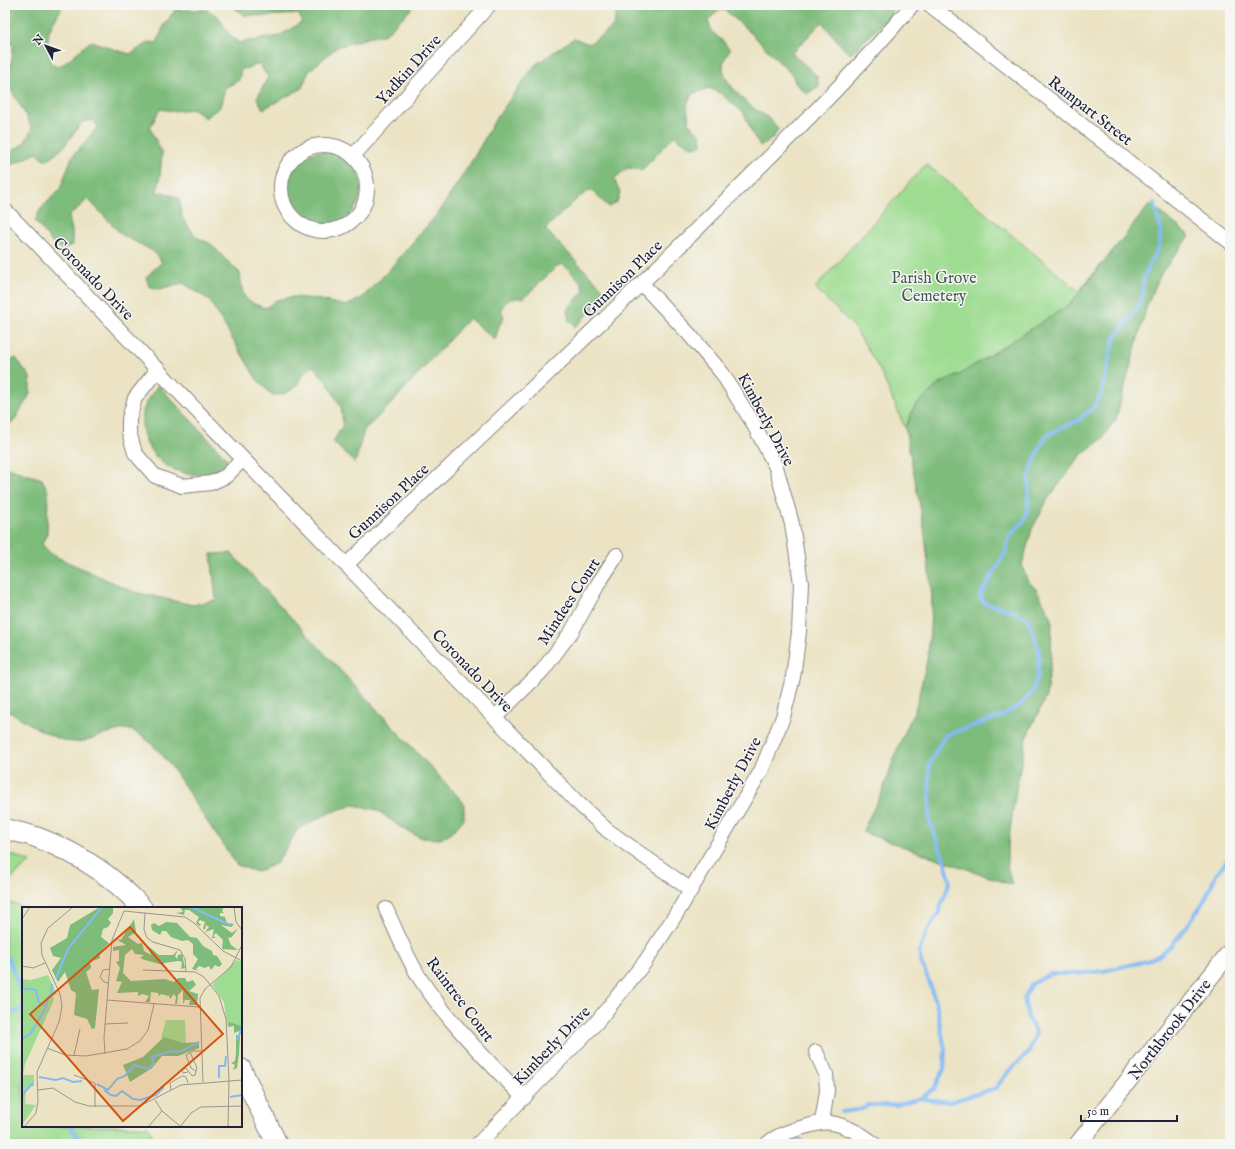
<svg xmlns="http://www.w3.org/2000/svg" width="1235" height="1149" font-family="'IM FELL English',serif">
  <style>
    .green { fill: #9edc91; stroke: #607f66 }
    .forest { fill: #7ebc7b; stroke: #506f5b }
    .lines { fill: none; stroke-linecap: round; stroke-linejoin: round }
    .stream { stroke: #83bbf4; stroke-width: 4 }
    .minor-casing { stroke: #86827f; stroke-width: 16 }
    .tertiary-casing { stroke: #86827f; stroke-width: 19 }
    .secondary-casing { stroke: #86827f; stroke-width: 22 }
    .minor { stroke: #fff; stroke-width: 14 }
    .tertiary { stroke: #fff; stroke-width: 17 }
    .secondary { stroke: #fff; stroke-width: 20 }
    .labels { text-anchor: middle; stroke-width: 3; stroke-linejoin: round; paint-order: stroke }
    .street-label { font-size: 16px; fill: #22223b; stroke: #f6f6f2 }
    .park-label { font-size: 16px; fill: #475a55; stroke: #f6f6f2 }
    .inset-river { fill: none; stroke: #83bbf4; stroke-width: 2 }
    .inset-road { fill: none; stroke: #9b968d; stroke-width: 1 }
    .view { fill: #d45411; fill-opacity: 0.15; stroke: #d45411; stroke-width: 2 }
    .inset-edge { fill: none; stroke: #22223b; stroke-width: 2 }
  </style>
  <rect width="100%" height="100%" fill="#f6f6f2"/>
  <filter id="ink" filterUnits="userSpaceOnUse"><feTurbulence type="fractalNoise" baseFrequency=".025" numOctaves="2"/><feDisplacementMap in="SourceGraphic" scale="8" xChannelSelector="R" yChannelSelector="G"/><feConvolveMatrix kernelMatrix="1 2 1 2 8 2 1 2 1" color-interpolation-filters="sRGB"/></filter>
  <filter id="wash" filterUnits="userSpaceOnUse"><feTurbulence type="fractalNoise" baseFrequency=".012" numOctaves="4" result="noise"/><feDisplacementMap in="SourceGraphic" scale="16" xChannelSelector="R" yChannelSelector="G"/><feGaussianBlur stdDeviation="0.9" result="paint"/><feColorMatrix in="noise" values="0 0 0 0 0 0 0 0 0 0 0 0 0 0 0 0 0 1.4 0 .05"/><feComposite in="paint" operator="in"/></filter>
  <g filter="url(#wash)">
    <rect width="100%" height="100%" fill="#ebe3c3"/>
    <g class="green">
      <polygon points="926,164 1079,291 1102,263 1070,304 959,375 939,384 915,406 905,428 880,370 854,327 815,288"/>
      <polygon points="5,852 30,862 5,884"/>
      <polygon points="5,901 27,908 23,908 23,1126 148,1126 156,1144 5,1144"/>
    </g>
    <g class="forest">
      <path d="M6,5H63L49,31L47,51L54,66L62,65L91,41L113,49L130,54L150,42L157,43L164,25L175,10H207L218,16L228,33L239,43L279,36L302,22L299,14L266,16L243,15L232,5H415L386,34L367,38L337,47L309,71L301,89L263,109L257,98L268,77L259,64L241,70L239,80L225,88L220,107L205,118L194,109L173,111L160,109L150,128L162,153L160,175L157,193L163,192L179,198L182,217L196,237L211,244L225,259L240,273C243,297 241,300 266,308L276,300L293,297L316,299L346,306L362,298L387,272L439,212L473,159L495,120L535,65L574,38L589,44L613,27L618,5H895L887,19L851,54L844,49L822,22L792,53L817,76L819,86L807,94L795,83L793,76L752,34L725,10H718L708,21L712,32L723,41L730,50C726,56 723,61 723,68C722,79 743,100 752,107C763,115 770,117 778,129L773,138L760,146L752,133L744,113L720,93L709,88L692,94L687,105L689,123L701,135L702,146L691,147L674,136L642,170L627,168L614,179L620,192L617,202L609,207L591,190L579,197L545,229L608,294L597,306L575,327L569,321L567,310L584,291L581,282L563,264L557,266L524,298C513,297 506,299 501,309L504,318L499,326L495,340L469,318L390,405L364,430L355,463L333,442L343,425L341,407L327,382L313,366C301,372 302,381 293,389C288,393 279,395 272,396L256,378L209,300L183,283L159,289L149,286L146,277L162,262L153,251L122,235L88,199L69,216L72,231V245L62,249L54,245L35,221L40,210L60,189L72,157L98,127L93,120L82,122L63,148L46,161L37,153L9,166L5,162V156L24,143L32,130L27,117L5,80V75L12,60L13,46L7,33L9,16Z"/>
      <circle cx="324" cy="188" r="37"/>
      <polygon points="1150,204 1190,236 1162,272 1147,305 1116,419 1102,439 1081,455 1048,499 1032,529 1022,565 1027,580 1036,589 1052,618 1051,658 1046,697 1026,738 1016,790 1007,851 1007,865 1012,885 862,832 882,792 897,750 916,707 928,656 932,598 924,527 905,428 915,406 939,384 959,375 1070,304"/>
      <polygon points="16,358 30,377 30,394 14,421 5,426 5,361"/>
      <path d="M158,385L229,461C224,465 217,470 211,472C176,482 140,456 142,418C143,405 151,395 158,385Z"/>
      <path d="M5,465L7,468L42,479L48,491L47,533L42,544L51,554L61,559L134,592L193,605L216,600L211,554L231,553L464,803V819L453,831L441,839L422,838L403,829L377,810L354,805L331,812L298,829L277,863L257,872L237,865C226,849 215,833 204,817C187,791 160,740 130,730C118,726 90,743 74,742C51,740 25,720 5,709Z"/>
    </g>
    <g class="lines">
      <g class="stream">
        <polyline points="5,955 9,960 23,996"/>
        <polyline points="5,1016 23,1009"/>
        <polyline points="921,1098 925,1099 950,1102 996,1088 1008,1072 1029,1052 1036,1033 1028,1018 1024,998 1032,984 1050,974 1073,974 1104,971 1146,961 1158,956 1171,946 1190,922 1205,899 1216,875 1229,858 1230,855"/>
        <polyline points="842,1112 857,1110 869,1105 896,1105 921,1098 934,1089 944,1069 945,1050 937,1007 929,981 922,965 919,952 927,931 938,914 950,881 946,865 929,820 930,802 929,766 938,747 946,735 1002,716 1020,705 1032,693 1038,674 1039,652 1034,634 1027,618 1011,610 984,603 980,596 1005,553 1010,535 1025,520 1028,508 1029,477 1037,454 1045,437 1063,427 1077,421 1093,408 1101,394 1114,339 1138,308 1143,293 1143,280 1149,265 1159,247 1161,230 1154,203"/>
        <polyline points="71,1126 81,1144"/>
        <polyline points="795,1144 801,1140"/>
      </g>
    </g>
  </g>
  <g filter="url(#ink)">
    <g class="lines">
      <defs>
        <g id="minor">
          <polyline points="930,5 1230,242"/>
          <circle cx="324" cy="188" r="43"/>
          <polyline points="353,156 489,5"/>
          <polyline points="5,210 243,459 575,800 607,830 691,890"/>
          <polyline points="158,369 135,398 129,419 129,432 135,453 155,476 182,486 211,483 226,476 243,459"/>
          <path d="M346,565C470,447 595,331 716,210C783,144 851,78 912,5"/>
          <polyline points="495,717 542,671 572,631 598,584 617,555"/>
          <path d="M386,909C397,933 407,958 421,980C450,1024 488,1061 524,1098"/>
          <polyline points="816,1052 826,1074 827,1091 822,1122"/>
          <polyline points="478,1144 596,1023 645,962 680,908 761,771 783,717 793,677 799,632 801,583 792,524 776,467 753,423 722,373 689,334 642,284"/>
          <path d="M767,1144C775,1137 787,1132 797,1129C805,1127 813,1124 821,1123C836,1120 863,1134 874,1144"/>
        </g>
        <polyline id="tertiary" points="1078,1144 1230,952"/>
        <g id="secondary">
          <path d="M5,829C17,832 29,834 41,839C79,854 115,878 142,908"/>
          <polyline points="241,1069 277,1144"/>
        </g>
      </defs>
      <use href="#minor" class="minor-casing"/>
      <use href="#tertiary" class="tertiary-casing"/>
      <use href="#secondary" class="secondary-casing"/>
      <use href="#minor" class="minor"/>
      <use href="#tertiary" class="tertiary"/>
      <use href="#secondary" class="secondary"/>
    </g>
  </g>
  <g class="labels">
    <g class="street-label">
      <text transform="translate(408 69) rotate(-48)" y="6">Yadkin Drive</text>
      <text transform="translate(1091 110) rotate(38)" y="6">Rampart Street</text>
      <text transform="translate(94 278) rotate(46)" y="6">Coronado Drive</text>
      <text transform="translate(622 278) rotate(-44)" y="6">Gunnison Place</text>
      <text transform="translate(767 419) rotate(62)" y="6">Kimberly Drive</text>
      <text transform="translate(388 501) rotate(-43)" y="6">Gunnison Place</text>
      <text transform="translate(568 601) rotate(-57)" y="6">Mindees Court</text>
      <text transform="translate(473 670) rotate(46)" y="6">Coronado Drive</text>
      <text transform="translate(732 783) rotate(-62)" y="6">Kimberly Drive</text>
      <text transform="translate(461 999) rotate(53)" y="6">Raintree Court</text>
      <text transform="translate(1169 1029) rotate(-52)" y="6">Northbrook Drive</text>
      <text transform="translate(551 1045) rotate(-46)" y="6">Kimberly Drive</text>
    </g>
    <g class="park-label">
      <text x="934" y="283">Parish Grove<tspan x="934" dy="18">Cemetery</tspan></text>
    </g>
  </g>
  <g transform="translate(22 907)">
    <rect width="220" height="220" fill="#ebe3c3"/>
    <path d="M214,53L220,55V123L216,118H205L202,95L190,78ZM26,68L35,88L30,87L32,93L3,157L1,168H12V179L4,181L3,197L14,198L0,218V72L9,73ZM144,113H163L164,136H168H162L145,131H139Z" fill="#9edc91"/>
    <path d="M78,0H91V6L86,12L89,16L86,20L81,22L79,30L87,36L77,46L78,51L68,55L69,61L64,65L70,83L77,82L73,121L70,122L65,112L52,108L54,86L49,83L43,65L36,75L30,63L39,51L31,49L28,41L45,31L48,18ZM158,0H202L200,4L202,6H198V9L203,10L205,16L212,17L209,20L199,18L210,26L216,21L210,30L206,31L209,38L216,43L200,42L201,33L194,26L191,29L194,31H190L192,22L183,25L187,20L184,18L183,22H181L183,15L178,13L176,15L179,18L177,19L174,16L177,10L167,3H163L162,8L154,6L161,5ZM112,12L114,25L106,30L116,37L120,36L122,44L129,48L126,39L137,48H151L156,43L153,49L155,52L156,48L160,47L163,61L159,62L160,55L156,54L142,56L141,58L123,53L118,51L122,48L113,47L110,42L103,48L101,66L109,74L143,72L152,75L156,71H163L165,75L171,73L174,78L167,84L176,87L175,98H167L168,93H163L161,97V83L156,88L155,97H153L154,90L152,87L148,92L147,89L139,87L137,89L136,86L129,85L128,95H123L127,89L120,87L116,89V85L95,86L100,75L94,74L98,61L94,55L97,54V43L91,44V40L104,38L94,32L99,33ZM144,15L155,16L168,30L175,31L181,39L190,44L191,48L195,49L200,57L197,60L193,58L189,63L187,59L183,61L177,59L174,62L177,64L170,62L176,52L171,47V37L166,33L160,34L149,30L144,24H140L138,28L130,23L129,18L132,16L137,19ZM207,115L219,119L220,116V123L212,126V119L206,120ZM214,128L218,129L217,147L215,161L211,163L213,158L209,156L213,154L214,146ZM142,130L162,136L177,135V141L156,149H140L130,161L108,175L101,158L121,150Z" fill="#7ebc7b"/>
    <path class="inset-river" d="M169,0L208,18M34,71L46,42L80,0M0,81L14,83L17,96L22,98M29,89L30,77M0,132L9,126L23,102L27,88M215,133L220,121M17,170L34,173L41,171L51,175L60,174M197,171V159H203L204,149M75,177L86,183L95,172L103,169L112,158L126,162L132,156L130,150L149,144L157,145L177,135M82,183L89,188L94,189L100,184L111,192L118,193L134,188L142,180M0,188L11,176M208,190L220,188"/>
    <path class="inset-road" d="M212,0L214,15L220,23M123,6L122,23L125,31L131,35L158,43L163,52L164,64M0,12L8,0M0,59L11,61L23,56M121,63L173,65L182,70L197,89L204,112L207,172L206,220M86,76L82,75L78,70L81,63L88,62M85,93L177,100M83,117L106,116M25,141L43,148L64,149L105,142L118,134L126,123L132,97M83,147L82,130L90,33L102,4L163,10L172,16L201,44L220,54M52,148L58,122M174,164L169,161L164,148L171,144H180M166,165L161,166L160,162L164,161L170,169L173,168L175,161L168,145M52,168L73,176V200M181,175L178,91L183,82L209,60L220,38M16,183L31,181L53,195L67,199H118L159,178L220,173M149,183L148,176L160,169L164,170L166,176M133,193L140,204L158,219M2,220L14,206L16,194L15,165L37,115L40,99L38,87L20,48L19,36L26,21L51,0M126,220L140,204M158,220L169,206L179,200L220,199"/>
    <path class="view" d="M108,20L201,127L101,214L8,107Z"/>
    <rect width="220" height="220" class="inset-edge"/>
  </g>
  <rect width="1235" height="1149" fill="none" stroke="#f6f6f2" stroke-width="20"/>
  <g transform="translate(46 46) rotate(311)" stroke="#f6f6f2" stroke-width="3" paint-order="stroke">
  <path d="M0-3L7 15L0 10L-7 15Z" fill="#22223b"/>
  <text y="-6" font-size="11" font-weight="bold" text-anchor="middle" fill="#22223b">N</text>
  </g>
  <path d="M1081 1115v6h96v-6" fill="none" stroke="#22223b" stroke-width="2"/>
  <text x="1087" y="1115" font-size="12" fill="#22223b" stroke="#f6f6f2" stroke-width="3" paint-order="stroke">50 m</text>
</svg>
